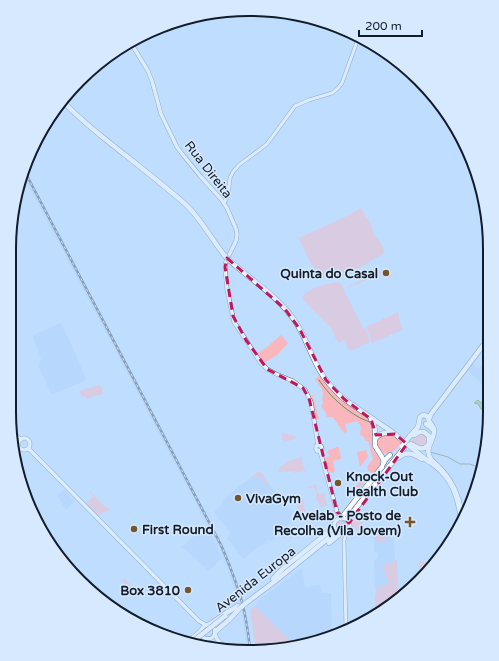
<svg xmlns="http://www.w3.org/2000/svg" width="499" height="661" font-family="'Varela Round',sans-serif">
  <style>
    .built { fill: #aed1f8 }
    .green { fill: #f9b6bd }
    .water { fill: #92bc71; stroke: #6c8c5b }
    .lines { fill: none; stroke-linecap: round; stroke-linejoin: round }
    .stream { stroke: #6c8c5b; stroke-width: 1 }
    .primary-tunnel { stroke: #9cb7d4; stroke-width: 4.5; stroke-dasharray: 4.5 2; stroke-linecap: butt }
    .tertiary-casing { stroke: #536d8b; stroke-width: 4 }
    .secondary-casing { stroke: #536d8b; stroke-width: 4.5 }
    .primary-casing { stroke: #536d8b; stroke-width: 5.5 }
    .tertiary { stroke: #fff; stroke-width: 3 }
    .secondary { stroke: #fff; stroke-width: 3.5 }
    .primary { stroke: #fff; stroke-width: 4.5 }
    .rail-casing { stroke: #415163; stroke-width: 2.5 }
    .rail { stroke: #d7e9fe; stroke-width: 1; stroke-dasharray: 3; stroke-linecap: butt }
    .primary-bridge-casing { stroke: #536d8b; stroke-width: 5.5; stroke-linecap: butt }
    .primary-bridge { stroke: #fff; stroke-width: 4.5 }
    .marked { fill: none; stroke: #c2185b; stroke-width: 3; stroke-dasharray: 8 5; stroke-linejoin: round }
    .poi-dot { fill: #75552b; stroke: #d7e9fe; stroke-width: 1.5 }
    .labels { text-anchor: middle; stroke-width: 3; stroke-linejoin: round; paint-order: stroke }
    .street-label { font-size: 13px; fill: #121d29; stroke: #d7e9fe }
    .poi-label { font-size: 13px; font-weight: bold; fill: #121d29; stroke: #d7e9fe; text-anchor: end }
    .rim { fill: none; stroke: #121d29; stroke-width: 2 }
  </style>
  <rect width="100%" height="100%" fill="#bfddff"/>
  <g class="built">
    <polygon points="25,170 224,547 229,557 240,590 247,620 252,651 247,650 242,613 239,601 237,598 226,564 219,547 23,175"/>
    <polygon points="60,323 62,324 86,378 85,381 53,394 51,394 39,367 41,358 33,338 34,335"/>
    <polygon points="473,364 478,368 481,365 488,369 488,391 468,370"/>
    <polygon points="259,472 261,473 264,476 264,478 292,513 290,517 291,522 279,532 278,535 271,541 269,539 243,559 227,538 230,536 229,535 230,533 214,512 222,505 222,500 257,473"/>
    <polygon points="64,490 75,501 66,510 57,495"/>
    <polygon points="207,526 222,558 209,571 182,547 189,540"/>
    <polygon points="375,534 390,534 390,537 394,540 395,561 382,566 389,584 379,588 375,588 374,560 378,558 378,553 374,551 374,535"/>
    <polygon points="302,569 305,587 320,585 321,593 331,593 332,637 327,639 323,640 288,639 255,606 257,604 256,602 299,570"/>
  </g>
  <g class="green">
    <path d="M361,208C364,214 368,219 371,225C373,229 372,231 374,235C378,241 386,246 383,254L345,276L337,273L333,275L325,277C310,268 306,252 299,238L345,217Z"/>
    <polygon points="388,268 392,276 388,278 387,275 384,276 382,273 356,285 354,285 347,288 347,287"/>
    <path d="M339,282L341,284L363,328L366,329L370,342L350,351L347,347L344,340L338,343L331,328L304,301L302,297C308,288 328,283 339,282Z"/>
    <polygon points="398,312 402,330 372,343 366,327"/>
    <polygon points="281,335 288,343 277,355 264,363 257,354 267,347"/>
    <path d="M321,375L368,419C372,424 374,430 373,437C372,440 371,442 372,446C374,455 380,453 381,466L373,474L368,470V469L367,467L373,459L368,441H366L363,436H361L360,434L361,428L359,423L357,421L345,424L347,432L345,433L341,429L333,417H327L325,411H324L321,406L323,404L322,397H323C324,390 319,384 315,379Z"/>
    <polygon points="99,385 101,386 103,394 94,396 87,399 85,396 82,397 79,391"/>
    <polygon points="315,394 316,394 313,396 319,419 315,420 314,408 311,397"/>
    <polygon points="282,433 298,437 294,438 295,439 284,442 283,439 282,440"/>
    <polygon points="419,433 426,435 428,440 425,447 418,447 411,442 416,435"/>
    <path d="M394,434L402,441C398,447 393,455 385,453C383,453 381,453 379,451C377,448 377,444 375,441L381,435Z"/>
    <polygon points="337,447 339,448 341,459 333,461 335,471 334,472 331,473 330,471 328,472 324,458 330,456 327,451"/>
    <polygon points="366,450 368,457 360,467 357,452"/>
    <polygon points="301,457 305,471 294,473 294,471 279,472 278,470 280,469 279,468 288,461"/>
    <polygon points="258,472 260,472 264,476 264,478 269,484 266,485 260,477 250,478"/>
    <polygon points="360,475 366,480 358,489 355,486 359,485 358,478"/>
    <polygon points="316,484 318,494 324,493 327,505 321,507 315,498 317,496 316,494 317,492 313,487 312,488 311,487 309,488 310,489 306,488"/>
    <polygon points="89,490 106,508 109,508 110,510 97,515 85,504 93,497"/>
    <path d="M303,500L305,502L304,503L305,512C299,512 298,512 297,505Z"/>
    <polygon points="334,510 335,514 334,518 330,520 323,519 326,512"/>
    <polygon points="317,512 318,513 323,512 321,519 318,519 318,517 317,517 316,518 307,517 313,513 314,514"/>
    <polygon points="355,517 362,522 360,530 356,530 352,526 352,522"/>
    <circle cx="342" cy="526" r="6"/>
    <rect x="375" y="535" width="11" height="6"/>
    <polygon points="395,560 397,561 398,589 397,592 398,594 398,599 383,611 375,615 375,595 377,591 375,588 379,588 389,583 382,566 395,561"/>
    <polygon points="425,561 425,574 422,579 420,579 419,562"/>
    <polygon points="124,578 137,592 135,594 122,581"/>
    <polygon points="255,606 288,639 322,640 296,645 292,641 291,646 265,651 256,651 250,610"/>
  </g>
  <polygon class="water" points="478,400 488,408 488,413 481,409 478,404 474,403"/>
  <g class="lines">
    <g class="stream">
      <path d="M319,380C330,397 351,416 370,422"/>
      <polyline points="430,452 448,457 460,464 470,464 480,468"/>
    </g>
    <polyline class="primary-tunnel" points="335,533 348,518"/>
    <defs>
      <g id="tertiary">
        <polyline points="224,203 228,195 230,178 233,172 239,165 267,144 295,106 309,100 332,93 338,88 342,83 358,39"/>
        <polyline points="346,533 344,541 346,630"/>
      </g>
      <g id="secondary">
        <polyline points="131,43 148,71 152,81 161,114 177,147 183,155 201,177 221,199 227,208 236,229 237,234 236,241 226,261 225,267 227,289 234,322 246,340 260,362 267,369 276,374 293,381 305,390 311,402 318,445 321,446 322,449 320,451 337,512 341,517"/>
        <polyline points="12,431 21,440"/>
        <circle cx="24" cy="444" r="6"/>
        <polyline points="318,445 316,446 316,449 317,451 320,451"/>
        <polyline points="29,449 199,621 206,625"/>
        <path d="M431,459C447,472 457,487 461,508"/>
        <path d="M429,462C433,465 438,468 441,472C455,486 458,503 461,521"/>
        <circle cx="342" cy="526" r="8"/>
        <circle cx="208" cy="632" r="7"/>
        <polyline points="215,634 217,639 226,649"/>
      </g>
      <g id="primary">
        <path d="M62,100C75,115 90,127 105,139C131,160 159,181 184,203C201,218 211,239 225,256"/>
        <path d="M229,260C251,280 278,296 295,321C305,336 311,355 320,371C326,382 335,391 344,399L395,434L429,462"/>
        <polyline points="371,419 374,425 375,431 375,446 382,457 384,462"/>
        <polyline points="429,419 431,414 488,339"/>
        <polyline points="426,424 430,427 432,429"/>
        <polyline points="414,435 419,432 424,432 429,436 429,444"/>
        <path d="M410,436L418,427L420,417L423,415L427,416C428,417 428,419 429,421C431,424 433,426 434,429C435,442 423,447 431,459"/>
        <path d="M375,439C379,433 386,432 393,433"/>
        <path d="M411,444C417,447 422,452 428,445"/>
        <path d="M398,458C407,451 412,453 422,459"/>
        <polyline points="383,464 385,460 390,455"/>
        <polyline points="342,517 382,467"/>
        <polyline points="348,518 404,448"/>
        <polyline points="329,543 340,534"/>
        <path d="M273,579C280,570 289,563 299,556C311,546 323,537 334,527"/>
        <polyline points="246,603 274,582 335,533"/>
        <polyline points="208,625 212,623 226,613 238,606"/>
        <polyline points="215,632 230,619 239,609"/>
        <polyline points="188,642 201,631"/>
        <polyline points="196,645 202,641 207,639"/>
      </g>
    </defs>
    <use href="#tertiary" class="tertiary-casing"/>
    <use href="#secondary" class="secondary-casing"/>
    <use href="#primary" class="primary-casing"/>
    <use href="#tertiary" class="tertiary"/>
    <use href="#secondary" class="secondary"/>
    <use href="#primary" class="primary"/>
    <defs>
      <path id="rail" d="M25,172L221,545C230,566 239,588 244,610C247,624 249,637 250,651"/>
    </defs>
    <use href="#rail" class="rail-casing"/>
    <use href="#rail" class="rail"/>
    <defs>
      <g id="primary-bridge">
        <polyline points="225,256 229,260"/>
        <polyline points="402,446 410,436"/>
        <polyline points="239,609 246,603"/>
        <polyline points="191,643 225,616"/>
      </g>
    </defs>
    <use href="#primary-bridge" class="primary-bridge-casing"/>
    <use href="#primary-bridge" class="primary-bridge"/>
  </g>
  <path d="M0 0H499V661H0ZM227,258L285,309L299,328L326,380L344,399L371,419L376,435L395,434L407,444L349,523L337,512L309,398L303,388L267,369L246,340L233,316L225,267Z" fill="#bfddff" fill-opacity=".55" fill-rule="evenodd"/>
  <path class="marked" d="M227,258L285,309L299,328L326,380L344,399L371,419L376,435L395,434L407,444L349,523L337,512L309,398L303,388L267,369L246,340L233,316L225,267Z"/>
  <g class="poi-dot">
    <circle cx="386" cy="273" r="4"/>
    <circle cx="338" cy="483" r="4"/>
    <circle cx="238" cy="498" r="4"/>
    <path d="M408 516h4v4h4v4h-4v4h-4v-4h-4v-4h4z"/>
    <circle cx="134" cy="529" r="4"/>
    <circle cx="188" cy="590" r="4"/>
  </g>
  <g class="labels">
    <g class="street-label">
      <text transform="translate(209 169) rotate(52)" y="5">Rua Direita</text>
      <text transform="translate(255 579) rotate(-38)" y="5">Avenida Europa</text>
    </g>
    <g class="poi-label">
      <text x="378" y="278">Quinta do Casal</text>
      <text x="346" y="481" text-anchor="start">Knock-Out<tspan x="346" dy="15">Health Club</tspan></text>
      <text x="246" y="503" text-anchor="start">VivaGym</text>
      <text x="401" y="520">Avelab - Posto de<tspan x="401" dy="15">Recolha (Vila Jovem)</tspan></text>
      <text x="142" y="534" text-anchor="start">First Round</text>
      <text x="180" y="595">Box 3810</text>
    </g>
  </g>
  <path d="M0 0H499V661H0ZM249 16H250A233 233 0 0 1 483 249V412A233 233 0 0 1 250 645H249A233 233 0 0 1 16 412V249A233 233 0 0 1 249 16Z" fill="#d7e9fe" fill-rule="evenodd"/>
  <path class="rim" d="M249 16H250A233 233 0 0 1 483 249V412A233 233 0 0 1 250 645H249A233 233 0 0 1 16 412V249A233 233 0 0 1 249 16Z"/>
  <path d="M359 30v6h63v-6" fill="none" stroke="#121d29" stroke-width="2"/>
  <text x="365" y="30" font-size="12" fill="#121d29" stroke="#d7e9fe" stroke-width="3" paint-order="stroke">200 m</text>
</svg>
